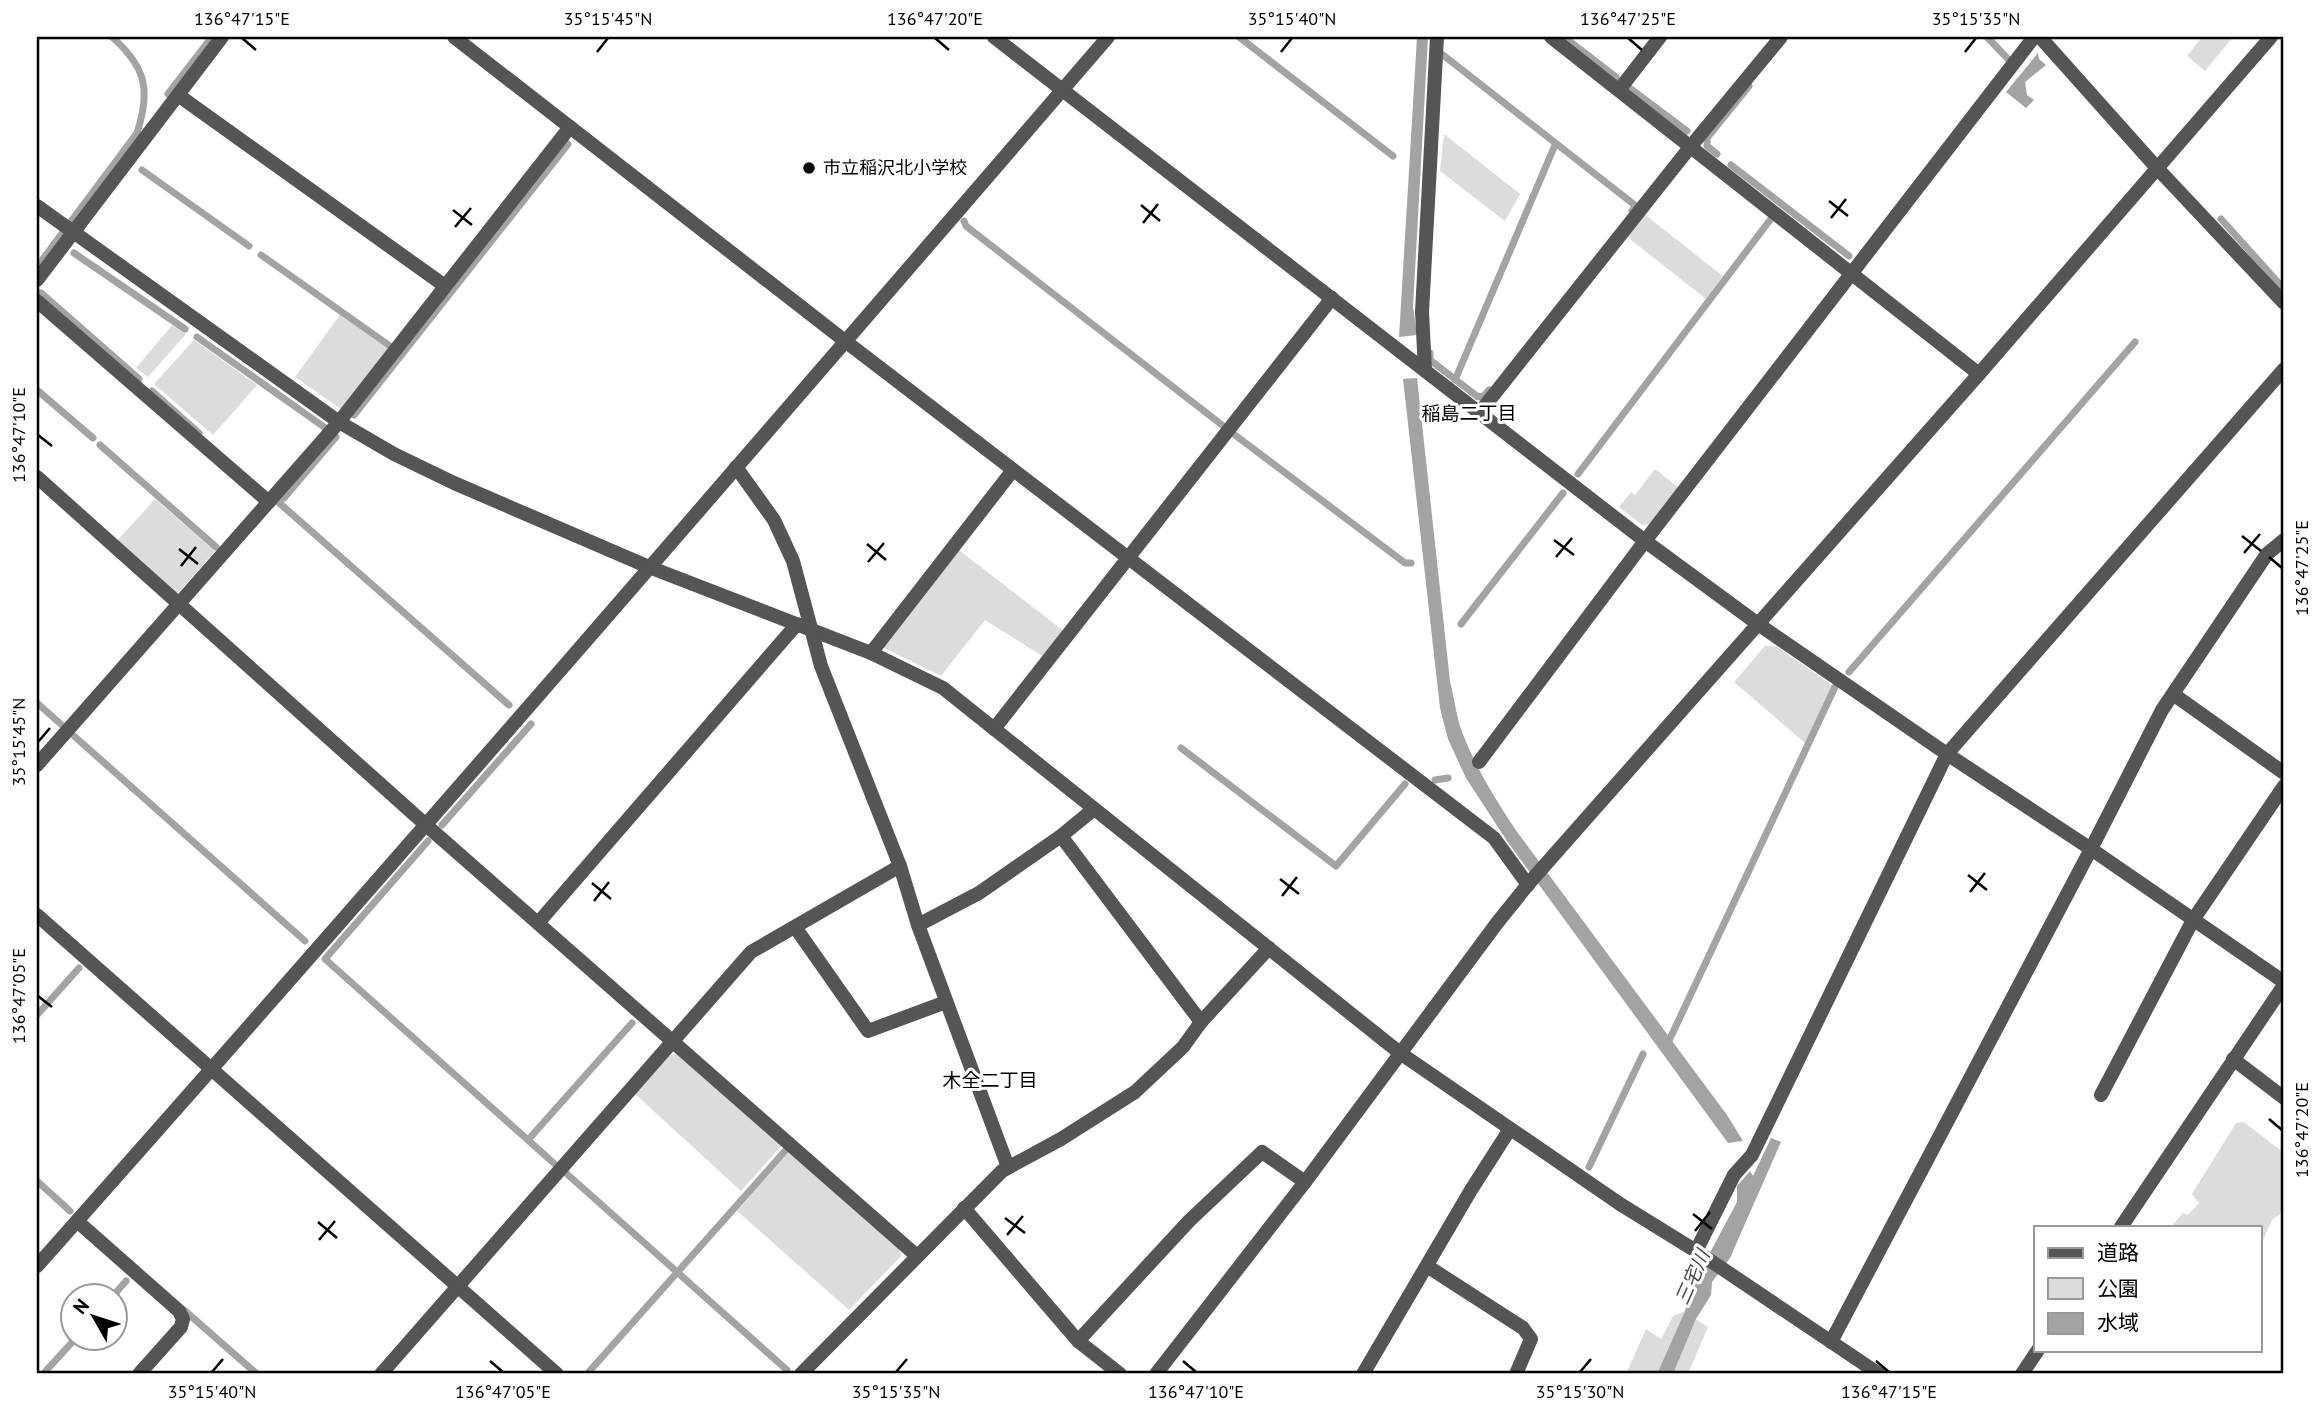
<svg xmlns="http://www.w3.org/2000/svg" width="2321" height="1411" font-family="'PT Sans','Noto Sans JP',sans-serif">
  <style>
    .green { fill: #dcdcdc }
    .water { fill: #a3a3a3 }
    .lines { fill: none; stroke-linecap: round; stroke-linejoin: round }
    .stream { stroke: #a3a3a3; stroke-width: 7 }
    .minor { stroke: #555; stroke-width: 14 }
    .tertiary { stroke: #555; stroke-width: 14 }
    .ticks { fill: none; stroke: #000; stroke-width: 2.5 }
    .poi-dot { fill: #000; stroke: #fff; stroke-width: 2.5 }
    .labels { text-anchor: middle; stroke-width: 6; stroke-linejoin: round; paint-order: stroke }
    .poi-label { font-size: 18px; fill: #000; stroke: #fff; text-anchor: start }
    .neighbourhood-label { font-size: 19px; fill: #000; stroke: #fff }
    .water-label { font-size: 19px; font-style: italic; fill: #444; stroke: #fff }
    .neatline { fill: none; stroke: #000; stroke-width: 2.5 }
    .ticks-label { font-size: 18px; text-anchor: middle; fill: #000 }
  </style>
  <rect width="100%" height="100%" fill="#fff"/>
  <g class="green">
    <polygon points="2202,37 2233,37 2205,71 2187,56"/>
    <polygon points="1444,134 1520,194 1505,221 1440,171"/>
    <polygon points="1644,214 1723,276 1706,299 1626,236"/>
    <polygon points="340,315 388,349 341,409 295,377"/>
    <polygon points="172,325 186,334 148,377 136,368"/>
    <polygon points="194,340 257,385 213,435 154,384"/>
    <polygon points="1655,469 1679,488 1651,524 1642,525 1619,507 1631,492 1635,495"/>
    <polygon points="155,499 215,551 179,592 173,594 116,542"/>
    <polygon points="959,550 1065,632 1044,657 985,620 941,676 884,648"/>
    <polygon points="1765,646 1776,646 1833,686 1806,744 1734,682"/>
    <polygon points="678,1054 782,1145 741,1191 635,1094 669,1056"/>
    <polygon points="2244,1122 2284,1153 2284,1211 2272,1220 2260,1247 2260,1227 2171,1227 2183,1213 2188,1215 2199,1203 2192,1194 2236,1123"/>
    <polygon points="789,1152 899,1247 901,1256 849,1310 737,1211"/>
    <polygon points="1685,1311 1657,1374 1626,1374 1646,1329 1661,1339 1673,1316"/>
    <polygon points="1696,1319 1708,1327 1688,1374 1673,1374"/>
  </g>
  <g class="water">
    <polygon points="1417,37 1428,37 1413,307 1417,335 1399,337"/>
    <polygon points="2038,53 2039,59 2046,65 2025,82 2027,95 2034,100 2026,108 2006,92"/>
    <path d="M1417,378L1450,681C1454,697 1456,714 1461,729C1474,765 1494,797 1515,829L1727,1115L1743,1141L1728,1143L1507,841L1466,778L1448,739L1440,708L1403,379Z"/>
    <polygon points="1771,1138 1781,1142 1730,1258 1712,1282 1711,1295 1696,1319 1673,1374 1657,1374 1685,1311 1689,1292 1737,1202 1737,1186 1750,1171 1753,1176"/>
  </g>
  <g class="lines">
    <g class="stream">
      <polyline points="1239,37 1393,156"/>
      <polyline points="1564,37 1616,77"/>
      <polyline points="1987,37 2007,58"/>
      <polyline points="1443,55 1636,206 1632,211"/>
      <polyline points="1631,89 1687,131"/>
      <polyline points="168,94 212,37"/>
      <polyline points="1717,154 1707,146 1707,138 1749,86"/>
      <polyline points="1731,165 1849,256"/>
      <polyline points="142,170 249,246"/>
      <polyline points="2221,219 2284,289"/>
      <polyline points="964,221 966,226 1222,425"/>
      <polyline points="74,253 185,329"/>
      <polyline points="261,255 390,346"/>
      <path d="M37,267L137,133C151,90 146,67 112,37"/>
      <polyline points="41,293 139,379"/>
      <polyline points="197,337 324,427"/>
      <polyline points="1430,353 1430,360 1478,397 1484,396 1489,390"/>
      <polyline points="1455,380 1555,145"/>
      <polyline points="37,390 93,438"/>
      <polyline points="152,391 199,433"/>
      <polyline points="354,415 568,144"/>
      <polyline points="1235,435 1405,563 1411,563"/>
      <polyline points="100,445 216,547"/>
      <polyline points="1578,474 1770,220"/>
      <polyline points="284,498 336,437"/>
      <polyline points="277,501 509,705"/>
      <polyline points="1461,624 1563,493"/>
      <polyline points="1849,672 2135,342"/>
      <polyline points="37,703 63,726"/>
      <polyline points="74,736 305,941"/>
      <polyline points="1181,748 1336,866 1405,784"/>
      <polyline points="1435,780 1448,778"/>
      <polyline points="442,825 531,724"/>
      <polyline points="428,841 325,959 557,1166"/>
      <polyline points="37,1015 79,968"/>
      <polyline points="1667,1045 1835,687"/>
      <polyline points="528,1140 632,1023"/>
      <polyline points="1589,1167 1643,1054"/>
      <polyline points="567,1174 787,1370"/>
      <polyline points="37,1181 70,1211"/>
      <polyline points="113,1296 126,1281"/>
      <polyline points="184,1310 257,1374"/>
      <polyline points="43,1374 76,1338"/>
      <polyline points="587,1374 785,1151"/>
    </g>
    <g class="minor">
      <polyline points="454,37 845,341 1494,838 1528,885"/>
      <polyline points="994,37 1645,541 1758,624 1947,754 2091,849 2284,982"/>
      <polyline points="1551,37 1979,374"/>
      <polyline points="2040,37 2157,168 2284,303"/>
      <polyline points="1619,90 1660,37"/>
      <polyline points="178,95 445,286"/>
      <polyline points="37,206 339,422 394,454 454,483 649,567 871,653 943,688 1400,1053 1620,1204 1696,1251 1879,1374"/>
      <polyline points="37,280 222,37"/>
      <polyline points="37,301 269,502"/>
      <polyline points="1425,370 1422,312 1437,37"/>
      <polyline points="1480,412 1691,146 1781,37"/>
      <polyline points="736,467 774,520 793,561 821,666 900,866 918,925 1008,1167"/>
      <polyline points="37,477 426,825 917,1256"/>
      <polyline points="871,653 1013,470"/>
      <polyline points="2173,694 2284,773"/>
      <polyline points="994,729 1332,298"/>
      <polyline points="1479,762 1645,541 2034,37"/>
      <polyline points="37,765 339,422 570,127"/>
      <polyline points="1061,836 1201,1022"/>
      <polyline points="37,915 557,1374"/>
      <polyline points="538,923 797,624"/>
      <polyline points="918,925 979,893 1061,836 1094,809"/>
      <polyline points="795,927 868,1031 946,1002"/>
      <polyline points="2233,1059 2284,1098"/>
      <polyline points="2101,1095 2193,920 2284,786"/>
      <polyline points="964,1208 1078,1341"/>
      <polyline points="77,1221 179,1311 183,1319 181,1327 139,1374"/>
      <polyline points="2121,1227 2284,985"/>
      <polyline points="1696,1251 1734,1175 1752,1155 1947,754 2284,369"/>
      <path d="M37,1266C398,860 753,449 1108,37"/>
      <polyline points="1427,1266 1523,1328 1531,1339 1516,1374"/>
      <polyline points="1831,1342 2091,849 2162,710 2267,554 2284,540"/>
      <polyline points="381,1374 751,952 900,866"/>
      <polyline points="801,1374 1002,1171 1061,1139 1135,1092 1183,1047 1201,1022 1269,948"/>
      <polyline points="1120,1374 1078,1341 1189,1221 1262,1152 1305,1182"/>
      <polyline points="1363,1374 1471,1190 1510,1129"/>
      <polyline points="2022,1374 2038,1350"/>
    </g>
    <polyline class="tertiary" points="1156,1374 1305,1182 1497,923 1530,882 1979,374 2271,37"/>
  </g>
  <path class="ticks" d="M242,38L256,50M935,38L949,50M1628,38L1642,50M597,52L608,38M1281,52L1292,38M1965,52L1976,38M1829,201L1848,216M1141,205L1160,221M453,210L472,225M1831,218L1846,199M1143,223L1158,204M455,227L471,208M38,435L52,446M2242,536L2261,551M1554,540L1574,555M867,544L886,560M179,549L198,564M2244,553L2260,534M1556,557L1572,538M2269,557L2282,568M868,562L884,543M181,566L196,547M38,742L50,728M1968,875L1987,890M1280,879L1299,894M592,883L611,899M1970,892L1985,873M1282,896L1297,877M594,901L609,882M38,996L52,1007M2269,1119L2282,1130M1693,1214L1712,1229M1005,1218L1025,1233M318,1222L337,1238M1695,1231L1710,1212M1007,1235L1023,1216M319,1240L335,1221M490,1361L503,1372M1183,1361L1196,1372M1876,1361L1889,1372M212,1372L223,1359M896,1372L907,1359M1580,1372L1591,1359"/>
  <circle class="poi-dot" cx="809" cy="168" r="7"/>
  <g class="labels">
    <g class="poi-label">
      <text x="823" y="174">市立稲沢北小学校</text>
    </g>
    <g class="neighbourhood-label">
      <text x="1469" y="420">稲島二丁目</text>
      <text x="990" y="1087">木全二丁目</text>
    </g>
    <g class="water-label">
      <text transform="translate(1692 1277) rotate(-66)" y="7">三宅川</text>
    </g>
  </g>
  <rect width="2321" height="1411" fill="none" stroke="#ffffff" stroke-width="77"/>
  <rect x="2034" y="1226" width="228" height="126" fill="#ffffff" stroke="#999999" stroke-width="2"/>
  <rect x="2048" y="1248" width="35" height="10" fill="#555555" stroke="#999999" stroke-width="2"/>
  <text x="2097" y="1260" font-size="21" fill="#000000">道路</text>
  <rect x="2048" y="1278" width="35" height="21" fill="#dcdcdc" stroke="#999999" stroke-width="2"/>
  <text x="2097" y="1296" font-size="21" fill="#000000">公園</text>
  <rect x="2048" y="1313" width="35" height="21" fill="#a3a3a3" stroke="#999999" stroke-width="2"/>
  <text x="2097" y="1330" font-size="21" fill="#000000">水域</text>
  <g transform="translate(94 1317) rotate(309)"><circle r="33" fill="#ffffff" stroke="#999999" stroke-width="2"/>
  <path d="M0-5L12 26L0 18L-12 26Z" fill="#000000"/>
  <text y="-10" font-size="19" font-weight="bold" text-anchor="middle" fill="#000000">N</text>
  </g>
  <rect x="38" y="38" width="2244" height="1334" class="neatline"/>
  <g class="ticks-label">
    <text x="242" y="25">136°47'15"E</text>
    <text x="608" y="25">35°15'45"N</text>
    <text x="935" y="25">136°47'20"E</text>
    <text x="1292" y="25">35°15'40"N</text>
    <text x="1628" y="25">136°47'25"E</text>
    <text x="1976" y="25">35°15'35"N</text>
    <text transform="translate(19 435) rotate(-90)" y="6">136°47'10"E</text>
    <text transform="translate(2302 568) rotate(-90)" y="6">136°47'25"E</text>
    <text transform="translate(19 742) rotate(-90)" y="6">35°15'45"N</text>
    <text transform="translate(19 996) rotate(-90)" y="6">136°47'05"E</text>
    <text transform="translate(2302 1130) rotate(-90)" y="6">136°47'20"E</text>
    <text x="212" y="1398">35°15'40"N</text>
    <text x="503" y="1398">136°47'05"E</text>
    <text x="896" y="1398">35°15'35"N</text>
    <text x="1196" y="1398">136°47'10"E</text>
    <text x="1580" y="1398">35°15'30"N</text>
    <text x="1889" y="1398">136°47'15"E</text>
  </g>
</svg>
